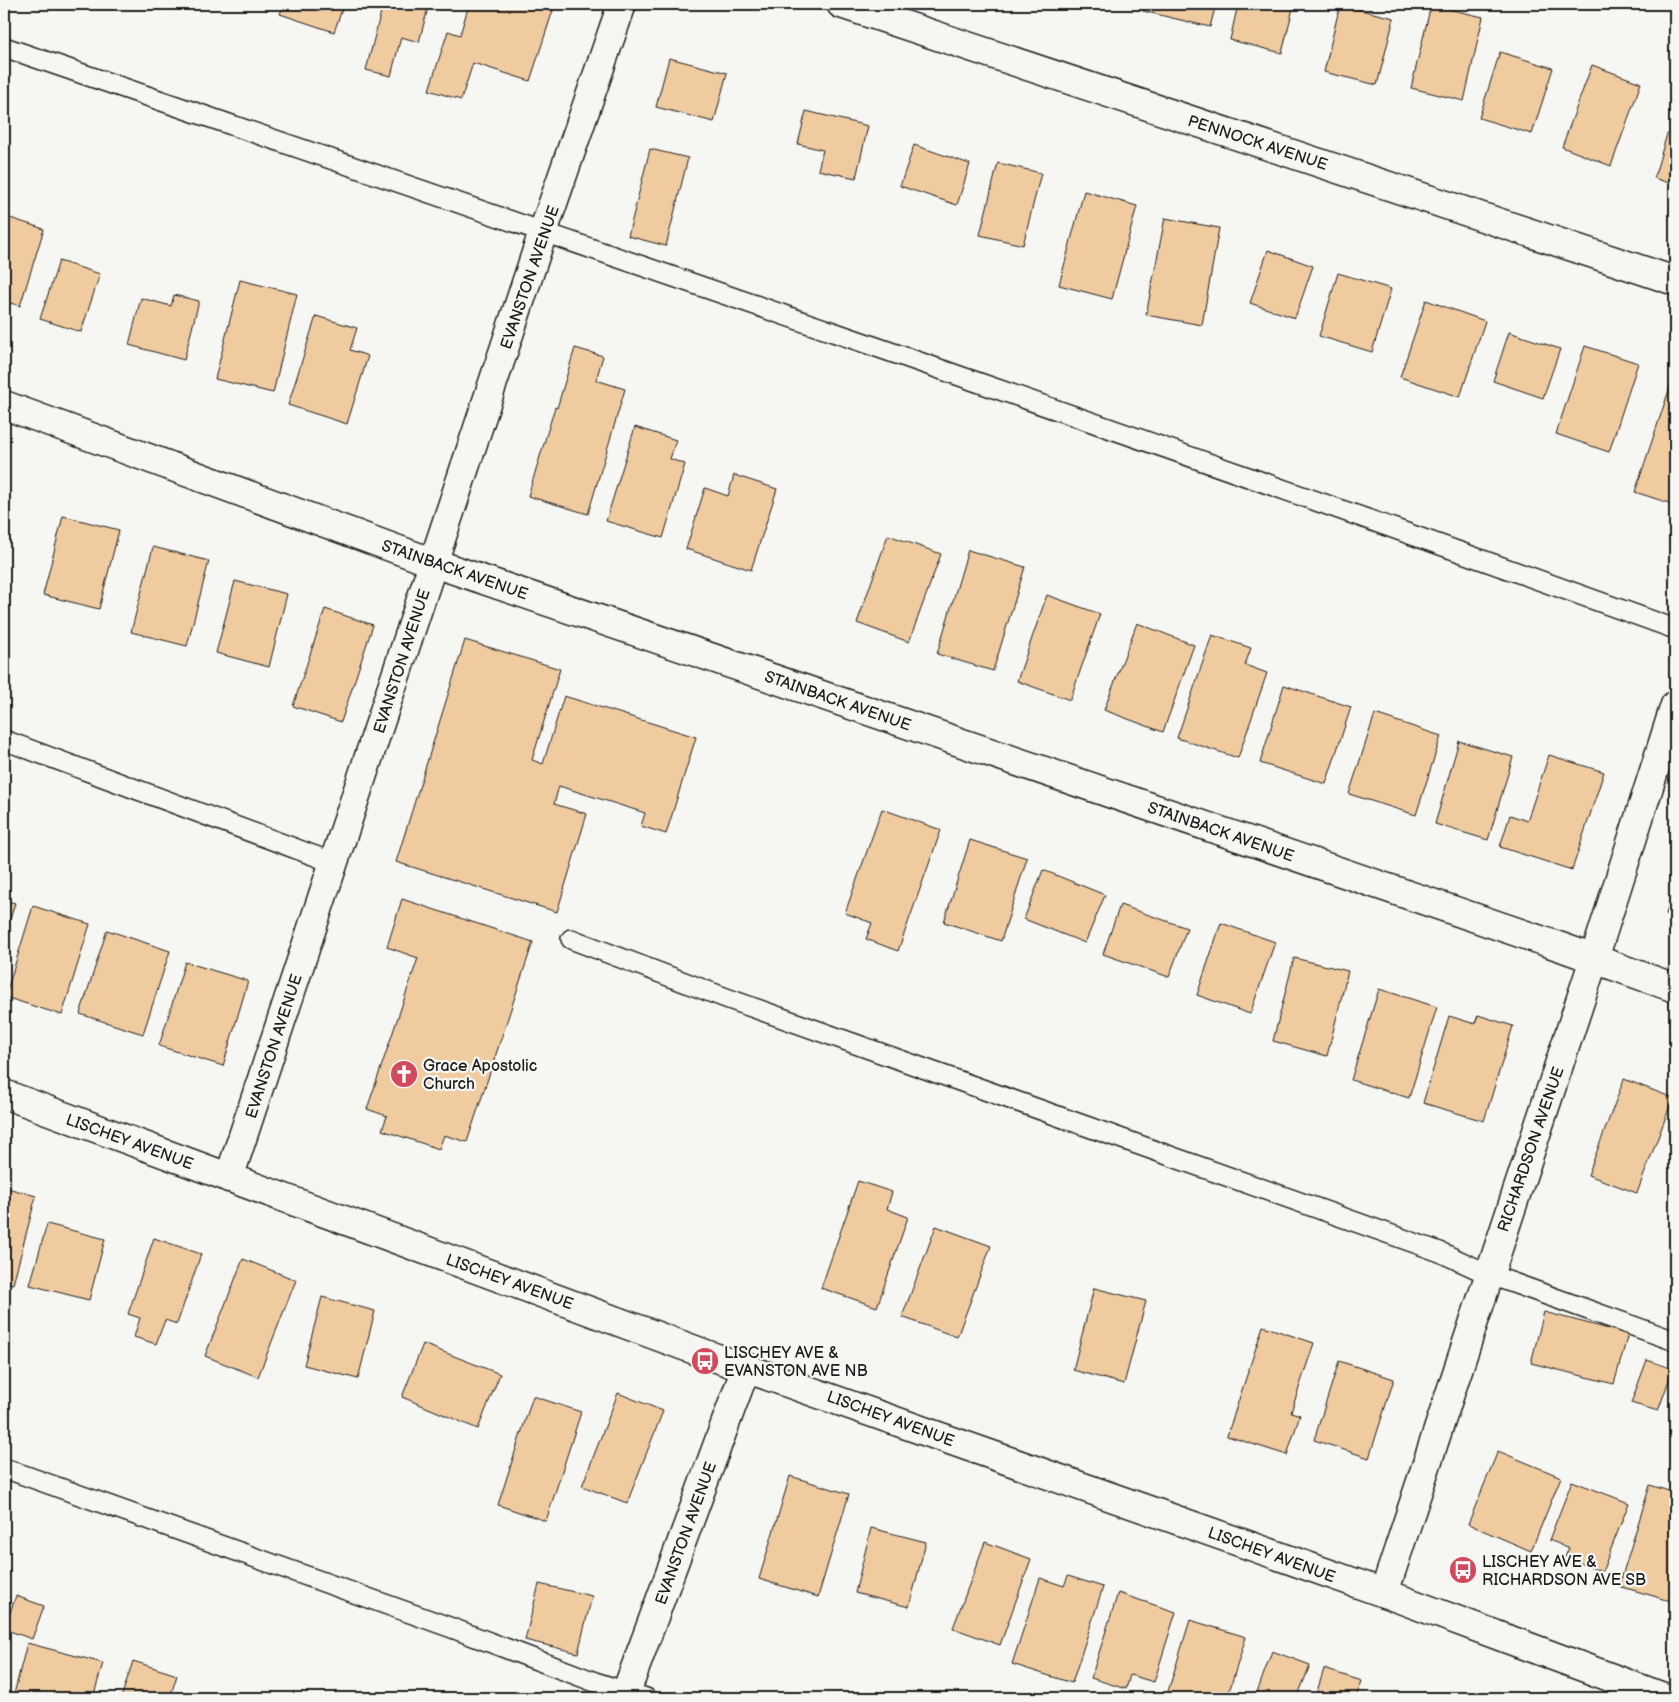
<svg xmlns="http://www.w3.org/2000/svg" width="1679" height="1702" font-family="'Balsamiq Sans',sans-serif">
  <style>
    .building { fill: #f0cba0; stroke: #1c1c1c }
    .lines { fill: none; stroke-linecap: round; stroke-linejoin: round }
    .service-casing { stroke: #1c1c1c; stroke-width: 22 }
    .minor-casing { stroke: #1c1c1c; stroke-width: 31 }
    .tertiary-casing { stroke: #1c1c1c; stroke-width: 31 }
    .service { stroke: #f6f6f2; stroke-width: 19 }
    .minor { stroke: #f6f6f2; stroke-width: 28 }
    .tertiary { stroke: #f6f6f2; stroke-width: 28 }
    .labels { text-anchor: middle; stroke-width: 4.5; stroke-linejoin: round; paint-order: stroke }
    .street-label { font-size: 16px; fill: #1c1c1c; stroke: #f6f6f2 }
    .poi-label { font-size: 16px; fill: #1c1c1c; stroke: #f6f6f2; text-anchor: start }
  </style>
  <rect width="100%" height="100%" fill="#f6f6f2"/>
  <filter id="ink" filterUnits="userSpaceOnUse"><feTurbulence type="fractalNoise" baseFrequency=".02" numOctaves="2"/><feDisplacementMap in="SourceGraphic" scale="10" xChannelSelector="R" yChannelSelector="G"/><feConvolveMatrix kernelMatrix="1 2 1 2 8 2 1 2 1" color-interpolation-filters="sRGB"/></filter>
  <g filter="url(#ink)">
    <g class="building">
      <polygon points="284,4 344,4 334,32 280,14"/>
      <polygon points="383,4 429,4 419,42 401,37 391,76 366,70"/>
      <polygon points="469,4 555,4 530,81 473,63 461,100 429,90 448,31 460,35"/>
      <polygon points="1145,4 1216,4 1210,27 1143,11"/>
      <polygon points="1238,4 1294,4 1282,53 1230,40"/>
      <polygon points="1340,5 1394,18 1377,85 1324,72"/>
      <polygon points="1431,5 1483,17 1464,101 1411,88"/>
      <polygon points="1500,52 1553,68 1532,134 1479,118"/>
      <polygon points="669,58 727,73 714,122 656,107"/>
      <polygon points="1592,65 1641,83 1611,166 1562,147"/>
      <polygon points="806,111 868,126 856,178 818,170 823,150 798,144"/>
      <polygon points="1667,134 1675,137 1675,185 1654,178"/>
      <polygon points="914,145 970,164 957,205 900,186"/>
      <polygon points="650,149 688,158 666,246 628,236"/>
      <polygon points="998,163 1041,173 1023,245 980,235"/>
      <polygon points="1084,191 1137,206 1112,299 1059,285"/>
      <polygon points="4,216 44,229 20,306 4,301"/>
      <polygon points="1165,218 1219,228 1202,325 1146,315"/>
      <polygon points="1268,250 1313,266 1295,318 1250,303"/>
      <polygon points="59,261 100,274 81,332 40,319"/>
      <polygon points="1338,273 1391,289 1372,352 1319,336"/>
      <polygon points="240,280 297,294 273,393 215,379"/>
      <polygon points="174,295 199,301 184,360 129,345 141,298 171,306"/>
      <polygon points="1426,300 1485,321 1460,397 1400,377"/>
      <polygon points="316,316 357,328 350,350 368,356 347,424 288,405"/>
      <polygon points="1509,332 1560,349 1543,398 1493,381"/>
      <polygon points="1585,346 1638,363 1609,452 1556,434"/>
      <polygon points="575,348 603,356 596,380 625,389 588,514 528,496 555,407 557,408"/>
      <polygon points="1674,375 1675,493 1672,504 1635,492"/>
      <polygon points="635,427 676,440 670,459 685,464 663,538 606,521"/>
      <polygon points="734,475 777,489 751,570 686,549 705,488 728,496"/>
      <polygon points="63,516 119,530 99,609 43,595"/>
      <polygon points="888,535 941,554 909,642 857,623"/>
      <polygon points="153,547 209,561 187,646 131,632"/>
      <polygon points="968,550 1025,567 993,671 937,654"/>
      <polygon points="235,581 287,594 269,667 216,653"/>
      <polygon points="1047,595 1100,614 1070,700 1017,681"/>
      <polygon points="325,609 373,625 341,722 293,706"/>
      <polygon points="1137,623 1194,645 1163,732 1104,710"/>
      <polygon points="1212,635 1251,648 1245,665 1267,673 1238,758 1177,738"/>
      <polygon points="465,640 560,669 532,760 543,764 564,696 696,737 666,834 641,826 645,813 559,786 554,804 587,814 557,912 396,862"/>
      <polygon points="1284,685 1351,707 1326,784 1260,763"/>
      <polygon points="1375,714 1441,736 1416,815 1349,794"/>
      <polygon points="1459,741 1513,757 1488,840 1435,824"/>
      <polygon points="1549,755 1604,772 1572,870 1500,847 1510,815 1527,821"/>
      <polygon points="882,809 941,830 898,951 866,939 872,923 845,913"/>
      <polygon points="970,840 1027,858 1001,941 944,922"/>
      <polygon points="1043,870 1105,895 1085,943 1024,919"/>
      <polygon points="1675,885 1675,917 1666,914"/>
      <polygon points="402,899 533,942 467,1142 444,1135 439,1149 382,1130 387,1116 367,1109 418,958 387,947"/>
      <polygon points="4,900 15,903 4,939"/>
      <polygon points="1120,905 1187,928 1169,977 1103,954"/>
      <polygon points="33,906 90,924 62,1015 5,997"/>
      <polygon points="1221,923 1275,942 1250,1014 1197,995"/>
      <polygon points="107,930 170,951 143,1034 80,1014"/>
      <polygon points="1294,958 1348,971 1327,1056 1273,1041"/>
      <polygon points="185,962 248,981 223,1066 159,1046"/>
      <polygon points="1379,989 1437,1007 1409,1098 1351,1080"/>
      <polygon points="1478,1015 1513,1026 1484,1121 1423,1103 1449,1016 1475,1024"/>
      <polygon points="1624,1079 1673,1098 1637,1193 1588,1175"/>
      <polygon points="858,1181 892,1192 887,1209 908,1217 877,1307 821,1288"/>
      <polygon points="4,1187 36,1196 13,1284 4,1282"/>
      <polygon points="47,1224 105,1239 89,1300 30,1285"/>
      <polygon points="936,1226 991,1246 957,1337 902,1317"/>
      <polygon points="154,1238 201,1254 177,1324 165,1320 156,1344 134,1337 140,1318 128,1314"/>
      <polygon points="243,1259 296,1280 258,1377 205,1356"/>
      <polygon points="1094,1288 1146,1301 1124,1384 1073,1370"/>
      <polygon points="322,1297 375,1311 358,1379 304,1365"/>
      <polygon points="1544,1312 1628,1334 1614,1384 1531,1363"/>
      <polygon points="1263,1326 1314,1343 1291,1412 1300,1415 1287,1455 1227,1436"/>
      <polygon points="423,1344 500,1374 478,1429 402,1397"/>
      <polygon points="1647,1360 1673,1369 1658,1411 1631,1403"/>
      <polygon points="1339,1361 1394,1379 1369,1458 1314,1440"/>
      <polygon points="618,1393 663,1411 627,1503 582,1486"/>
      <polygon points="533,1396 581,1412 546,1521 498,1505"/>
      <polygon points="1498,1451 1561,1477 1531,1551 1468,1524"/>
      <polygon points="790,1476 849,1494 818,1597 759,1579"/>
      <polygon points="1572,1481 1629,1503 1602,1572 1565,1557 1569,1548 1549,1540"/>
      <polygon points="1650,1485 1675,1493 1674,1602 1619,1586"/>
      <polygon points="871,1528 926,1542 909,1607 855,1593"/>
      <polygon points="985,1542 1031,1559 1000,1645 953,1628"/>
      <polygon points="1068,1576 1103,1587 1072,1683 1012,1664 1040,1578 1064,1586"/>
      <polygon points="539,1584 592,1596 578,1653 525,1640"/>
      <polygon points="1118,1593 1176,1612 1154,1682 1130,1675 1126,1689 1091,1678"/>
      <polygon points="16,1596 44,1606 32,1639 4,1629"/>
      <polygon points="1190,1620 1246,1637 1227,1698 1166,1698"/>
      <polygon points="27,1643 103,1663 93,1698 13,1698"/>
      <polygon points="1272,1651 1310,1665 1297,1698 1255,1698"/>
      <polygon points="133,1661 177,1675 170,1698 121,1698"/>
      <polygon points="1324,1669 1362,1681 1356,1698 1315,1698"/>
    </g>
    <g class="lines">
      <defs>
        <g id="service">
          <path d="M4,47C562,238 1120,429 1675,629"/>
          <polyline points="4,740 334,863"/>
          <polyline points="571,939 726,998 1440,1252 1488,1274 1675,1341"/>
          <polyline points="4,1468 452,1628 595,1682 646,1698"/>
        </g>
        <g id="minor">
          <polyline points="841,4 1675,281"/>
          <polyline points="4,405 434,563 1561,947 1675,988"/>
          <polyline points="229,1178 543,232 622,4"/>
          <polyline points="1384,1593 1594,959 1675,705"/>
          <polyline points="624,1698 740,1384 749,1368"/>
        </g>
        <polyline id="tertiary" points="4,1094 711,1356 1384,1593 1666,1698"/>
      </defs>
      <use href="#service" class="service-casing"/>
      <use href="#minor" class="minor-casing"/>
      <use href="#tertiary" class="tertiary-casing"/>
      <use href="#service" class="service"/>
      <use href="#minor" class="minor"/>
      <use href="#tertiary" class="tertiary"/>
    </g>
  </g>
  <defs>
    <symbol id="church-disc" viewBox="-11 -11 22 22"><circle r="9.5" fill="#d1495b" stroke="#f6f6f2"/><path d="M-1.2-6h2.4v3.5h3.3v2.4h-3.3V6h-2.4V-.1h-3.3v-2.4h3.3Z" fill="#fff"/></symbol>
    <symbol id="bus-disc" viewBox="-11 -11 22 22"><circle r="9.5" fill="#d1495b" stroke="#f6f6f2"/><path d="M-5-6H5V4H4V6H2V4H-2V6H-4V4H-5ZM-3.5-4V0h7V-4ZM-3.5 1.2v1.5H-2V1.2ZM2 1.2v1.5H3.5V1.2Z" fill="#fff"/></symbol>
  </defs>
  <g fill-rule="evenodd">
    <use href="#church-disc" x="388" y="1058" width="32" height="32"/>
    <use href="#bus-disc" x="689" y="1345" width="32" height="32"/>
    <use href="#bus-disc" x="1447" y="1554" width="32" height="32"/>
  </g>
  <g class="labels">
    <g class="street-label">
      <text transform="translate(1258 142) rotate(18)" y="6">PENNOCK AVENUE</text>
      <text transform="translate(529 277) rotate(-71)" y="6">EVANSTON AVENUE</text>
      <text transform="translate(455 569) rotate(19)" y="6">STAINBACK AVENUE</text>
      <text transform="translate(401 661) rotate(-72)" y="6">EVANSTON AVENUE</text>
      <text transform="translate(838 700) rotate(19)" y="6">STAINBACK AVENUE</text>
      <text transform="translate(1221 831) rotate(19)" y="6">STAINBACK AVENUE</text>
      <text transform="translate(273 1046) rotate(-72)" y="6">EVANSTON AVENUE</text>
      <text transform="translate(130 1141) rotate(20)" y="6">LISCHEY AVENUE</text>
      <text transform="translate(1530 1149) rotate(-71)" y="6">RICHARDSON AVENUE</text>
      <text transform="translate(510 1281) rotate(20)" y="6">LISCHEY AVENUE</text>
      <text transform="translate(891 1418) rotate(20)" y="6">LISCHEY AVENUE</text>
      <text transform="translate(685 1533) rotate(-70)" y="6">EVANSTON AVENUE</text>
      <text transform="translate(1272 1554) rotate(20)" y="6">LISCHEY AVENUE</text>
    </g>
    <g class="poi-label">
      <text x="423" y="1071">Grace Apostolic<tspan x="423" dy="18">Church</tspan></text>
      <text x="724" y="1358">LISCHEY AVE &amp;<tspan x="724" dy="18">EVANSTON AVE NB</tspan></text>
      <text x="1482" y="1567">LISCHEY AVE &amp;<tspan x="1482" dy="18">RICHARDSON AVE SB</tspan></text>
    </g>
  </g>
  <rect width="1679" height="1702" fill="none" stroke="#f6f6f2" stroke-width="20"/>
  <rect x="10" y="10" width="1659" height="1682" fill="none" stroke="#1c1c1c" stroke-width="2" filter="url(#ink)"/>
</svg>
